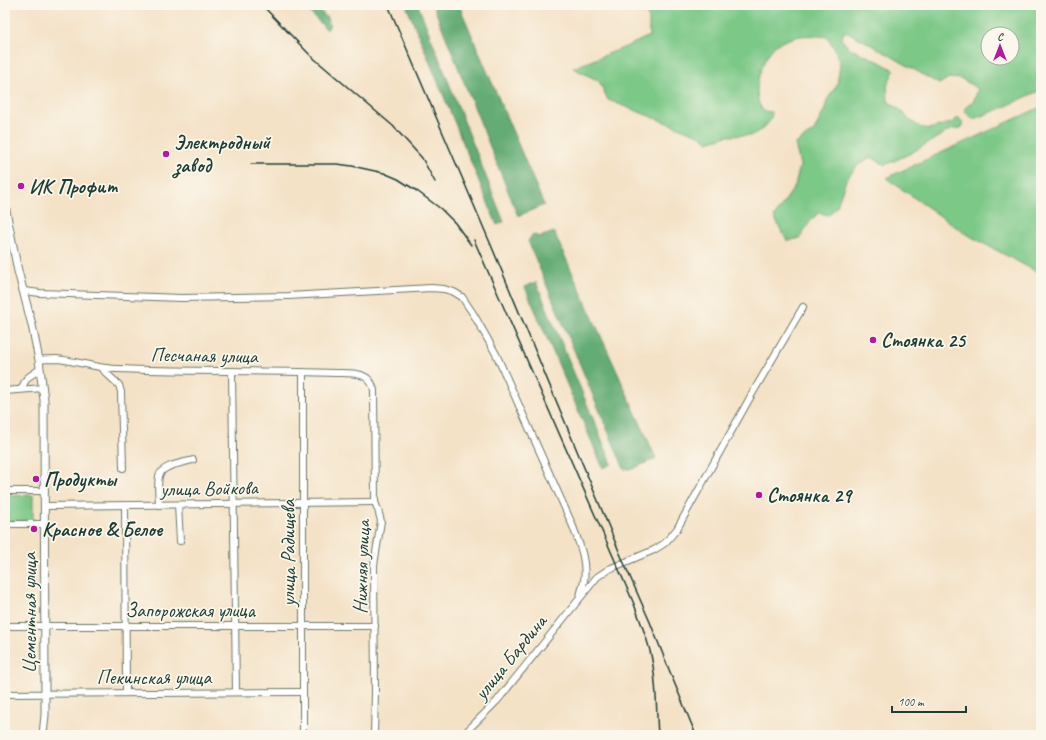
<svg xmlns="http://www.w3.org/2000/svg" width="1046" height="740" font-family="Caveat,sans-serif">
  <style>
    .green { fill: #7bc887; stroke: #4d825e; fill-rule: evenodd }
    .forest { fill: #64ac74; stroke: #427454 }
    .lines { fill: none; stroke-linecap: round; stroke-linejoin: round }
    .minor-casing { stroke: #6a7767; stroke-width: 8 }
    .major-casing { stroke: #6a7767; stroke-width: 9 }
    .minor { stroke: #fff; stroke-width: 6 }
    .major { stroke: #fff; stroke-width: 7 }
    .rail { stroke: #1f3d34; stroke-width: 1.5 }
    .poi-dot { fill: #b5179e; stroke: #fbf7ec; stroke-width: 1.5 }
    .labels { text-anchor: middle; stroke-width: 3.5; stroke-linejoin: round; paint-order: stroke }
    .poi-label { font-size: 20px; font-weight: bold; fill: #1f3d34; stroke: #fbf7ec; text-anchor: start }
    .street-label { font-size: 20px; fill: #1f3d34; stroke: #fbf7ec }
  </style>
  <rect width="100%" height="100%" fill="#fbf7ec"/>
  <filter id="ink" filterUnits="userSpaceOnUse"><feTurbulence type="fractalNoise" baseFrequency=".025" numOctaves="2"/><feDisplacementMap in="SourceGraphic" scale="8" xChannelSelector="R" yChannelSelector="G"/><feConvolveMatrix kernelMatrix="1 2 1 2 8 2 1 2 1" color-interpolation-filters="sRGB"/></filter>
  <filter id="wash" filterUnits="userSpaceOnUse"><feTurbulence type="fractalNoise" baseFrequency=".012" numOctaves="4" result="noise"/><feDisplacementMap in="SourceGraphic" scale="16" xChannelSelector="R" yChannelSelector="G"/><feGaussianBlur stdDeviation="0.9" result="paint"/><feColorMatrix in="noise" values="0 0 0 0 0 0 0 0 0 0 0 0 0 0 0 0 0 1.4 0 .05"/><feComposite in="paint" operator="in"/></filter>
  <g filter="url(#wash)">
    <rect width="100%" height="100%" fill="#f4e2c7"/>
    <g class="green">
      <path d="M641,5H1041V90L1000,109L976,118L972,119L964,109L974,100L978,89L962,79L949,78L939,84L872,45L845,31L841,39L851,49L878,61L894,70L887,86L888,101L903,112L908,119L920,127L929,129L953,122L958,117L963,122L961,128L950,130L911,153L885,165L871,157L858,165L846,180L837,206L829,215L818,213L809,223L800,238L787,241L774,217L795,186L800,165L795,144L814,131L825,109L827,100L837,85L840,65L835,50L827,37C810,35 800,34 784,41C782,42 778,43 776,45C764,55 754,83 758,99C758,103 761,107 763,111L772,112L771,119L764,128L752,135L727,136L708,142L701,136L608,100L599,81L573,68L628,46L649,36V18ZM988,34H1012V58H988Z"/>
      <polygon points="1041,107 1041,274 966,234 886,178"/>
      <polygon points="33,495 33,521 5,522 5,496"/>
    </g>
    <g class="forest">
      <polygon points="302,5 315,5 327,18 330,25 327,30"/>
      <polygon points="406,5 418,5 504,222 497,225"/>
      <polygon points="433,5 459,5 544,205 518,216"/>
      <polygon points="554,232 656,458 633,469 624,469 528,241 533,234 539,237"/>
      <polygon points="536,282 612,464 603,468 525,287"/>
    </g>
  </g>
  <g filter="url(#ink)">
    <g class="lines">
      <defs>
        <g id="minor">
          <path d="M24,291L40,293L182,298L288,296L431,288L444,289L454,292L462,297L474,315L496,354L572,524C579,543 587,560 584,581C583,586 581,591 580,596"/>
          <path d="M39,360C45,359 51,359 57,359C77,361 95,368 117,369C189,372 262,370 335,373C351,373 370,371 374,390L375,502L378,510L381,521L374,565L375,692L374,735"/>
          <polyline points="103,369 105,372 119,385 121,392 123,468"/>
          <polyline points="232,371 236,692"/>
          <polyline points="21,389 27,378 40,369"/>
          <polyline points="5,391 43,388"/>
          <polyline points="5,491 45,491"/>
          <path d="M159,505C159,496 157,485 159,476C162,465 183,463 193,460"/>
          <polyline points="178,505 180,541"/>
          <polyline points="45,506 375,502"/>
          <polyline points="125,506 126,693"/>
          <polyline points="5,524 45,524"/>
          <polyline points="5,626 375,626"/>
          <polyline points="5,694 303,692"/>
          <polyline points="303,735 303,372"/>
          <polyline points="463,735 497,701 597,577 609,569 654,550 665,543 677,529 752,394 803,307"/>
        </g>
        <polyline id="major" points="5,206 18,271 32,325 39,360 44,400 45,693 45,715 43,735"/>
      </defs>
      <use href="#minor" class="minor-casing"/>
      <use href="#major" class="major-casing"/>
      <use href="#minor" class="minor"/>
      <use href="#major" class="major"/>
      <g class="rail">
        <polyline points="262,5 310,55 393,126 422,158 435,182"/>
        <polyline points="388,5 491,245 624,563 650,622 674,682 696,735"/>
        <polyline points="251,164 337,164 352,166 384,173 398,179 417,191 441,209 455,223 471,245"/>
        <path d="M474,240L497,292L634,604C640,621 647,637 651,655C657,681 656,708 658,735"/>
      </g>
    </g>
  </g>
  <g class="poi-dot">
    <circle cx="166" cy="154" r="4"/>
    <circle cx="21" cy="186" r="4"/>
    <circle cx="873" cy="340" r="4"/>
    <circle cx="36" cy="479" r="4"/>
    <circle cx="759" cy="495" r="4"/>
    <circle cx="34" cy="529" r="4"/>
  </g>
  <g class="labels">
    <g class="poi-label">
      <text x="174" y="149">Электродный<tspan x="174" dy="23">завод</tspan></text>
      <text x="29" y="193">ИК Профит</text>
      <text x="881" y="347">Стоянка 25</text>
      <text x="44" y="486">Продукты</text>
      <text x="767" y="502">Стоянка 29</text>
      <text x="42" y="536">Красное &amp; Белое</text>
    </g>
    <g class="street-label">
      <text transform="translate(204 355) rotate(1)" y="7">Песчаная улица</text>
      <text transform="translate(209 488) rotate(-1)" y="7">улица Войкова</text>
      <text transform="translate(288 553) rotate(-90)" y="7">улица Радищева</text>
      <text transform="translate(361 567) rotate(-88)" y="7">Нижняя улица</text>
      <text x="190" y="617">Запорожская улица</text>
      <text transform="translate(29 613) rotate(-90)" y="7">Цементная улица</text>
      <text transform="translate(510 657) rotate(-51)" y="7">улица Бардина</text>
      <text x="154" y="684">Пекинская улица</text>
    </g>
  </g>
  <rect width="1046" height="740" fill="none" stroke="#fbf7ec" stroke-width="20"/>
  <g transform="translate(1000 46)"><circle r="19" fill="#fbf7ec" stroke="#a3ada2"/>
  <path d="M0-3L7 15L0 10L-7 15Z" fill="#b5179e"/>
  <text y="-6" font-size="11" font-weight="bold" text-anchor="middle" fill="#1f3d34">С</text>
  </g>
  <path d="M892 706v6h74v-6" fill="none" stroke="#1f3d34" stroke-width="2"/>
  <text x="898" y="706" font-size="12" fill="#1f3d34" stroke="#fbf7ec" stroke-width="3" paint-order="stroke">100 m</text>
</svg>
